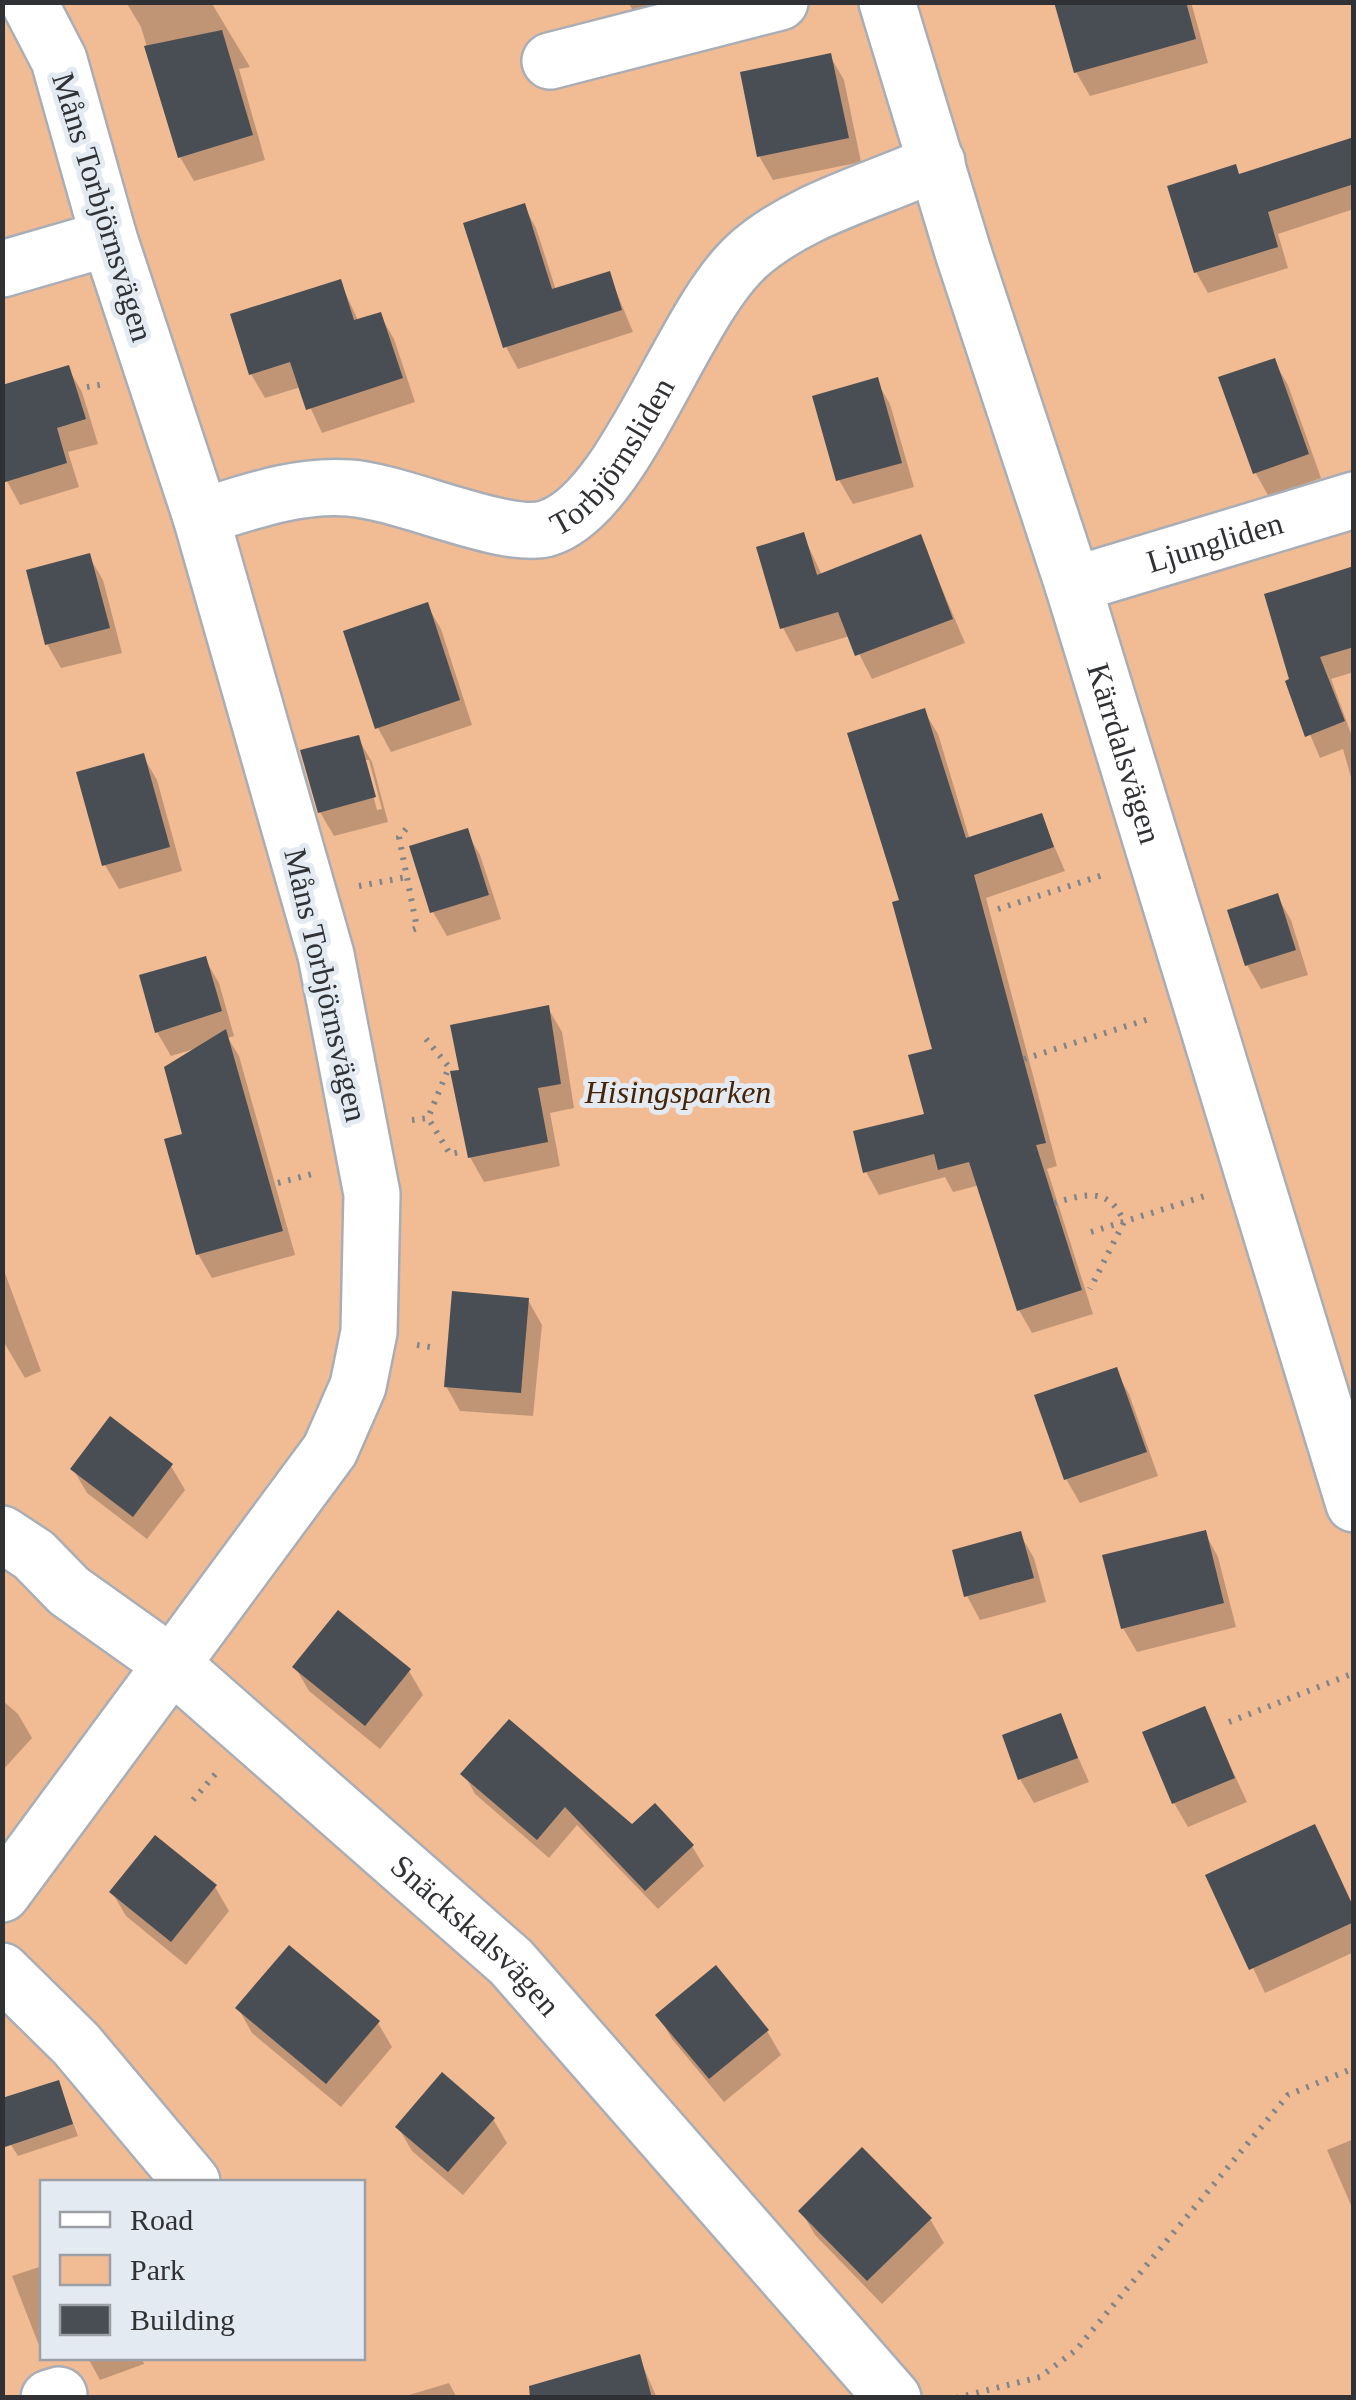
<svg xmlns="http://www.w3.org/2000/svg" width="1356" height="2400" font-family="Georgia,serif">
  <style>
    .green { fill: #f1bb94; fill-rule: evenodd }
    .shadow { fill: #0003; fill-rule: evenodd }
    .building { fill: #494e54 }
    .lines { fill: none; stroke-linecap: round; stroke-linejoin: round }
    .minor-casing { stroke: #a9aeb6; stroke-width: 60 }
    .path { stroke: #81858a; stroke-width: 6; stroke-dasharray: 2.5 8; stroke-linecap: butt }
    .minor { stroke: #fff; stroke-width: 55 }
    .labels { text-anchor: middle; stroke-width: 10; stroke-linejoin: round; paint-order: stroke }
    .street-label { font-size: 32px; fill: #2f3134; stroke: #e4eaf2 }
    .park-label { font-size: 32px; font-style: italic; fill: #462304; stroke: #e4eaf2 }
  </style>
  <rect width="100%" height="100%" fill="#e4eaf2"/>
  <path class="green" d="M3,3H1353V2397L3,2398ZM42,2182H362V2358H42Z"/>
  <g class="shadow">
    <polygon points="126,2 211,2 250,67 239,69 265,160 194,181 180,157 141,27"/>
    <polygon points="628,2 693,2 637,18"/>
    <polygon points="1057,2 1191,2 1208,63 1090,96 1076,72"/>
    <polygon points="830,56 844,80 861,162 773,180 759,156"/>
    <polygon points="1354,154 1354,209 1278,234 1288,268 1208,293 1196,272 1240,177"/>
    <polygon points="524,206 536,228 556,290 609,274 633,332 518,369 506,347"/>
    <polygon points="340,282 359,322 380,315 394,339 415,402 322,433 301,387 265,398 251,374"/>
    <polygon points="1274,361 1288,385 1321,478 1269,497 1255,472"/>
    <polygon points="68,368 82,392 98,444 68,452 79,487 20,505 7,481"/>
    <polygon points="876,380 890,404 914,487 853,504 839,480"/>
    <polygon points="803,535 822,575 920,537 965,643 872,679 850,636 796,652 783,628"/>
    <polygon points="89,556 103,580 122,653 61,668 47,644"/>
    <polygon points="1354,570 1354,672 1331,679 1353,739 1354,788 1343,749 1320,758 1288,682"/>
    <polygon points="427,605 441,629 472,725 391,752 378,728"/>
    <polygon points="924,711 938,734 970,840 1041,816 1065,871 986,898 1057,1166 1047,1169 1093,1314 1032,1333 1019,1310 980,1185 953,1192 945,1177 879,1195 866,1172 927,1116 935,1050 902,902"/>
    <path d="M358,738L372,762L388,822L334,836L320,812ZM364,760H369L382,809L377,810Z"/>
    <polygon points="143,756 157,780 182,871 119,889 105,865"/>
    <polygon points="466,831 480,855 501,919 447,936 433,912"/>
    <polygon points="1277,896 1291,920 1308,975 1261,989 1247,965"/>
    <polygon points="205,959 219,983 234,1036 228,1038 239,1056 295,1255 212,1278 198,1254 185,1136 197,1048 171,1056 157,1032"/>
    <polygon points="548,1008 562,1032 574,1108 550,1113 560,1166 484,1182 470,1157 462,1072"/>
    <polygon points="2,1265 41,1371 25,1378 2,1339"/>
    <polygon points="528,1300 542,1325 533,1416 460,1411 446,1386"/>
    <polygon points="1115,1370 1129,1394 1158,1476 1080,1503 1066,1479 1037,1397"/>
    <polygon points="171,1466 185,1490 147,1539 87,1493 73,1469"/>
    <polygon points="1205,1533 1218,1557 1236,1627 1137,1652 1123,1628"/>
    <polygon points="1020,1534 1034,1558 1046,1602 980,1620 967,1596"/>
    <polygon points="295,1667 409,1671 423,1695 380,1749 309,1691"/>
    <polygon points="2,1700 18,1714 32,1738 2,1771"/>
    <polygon points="1204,1709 1247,1802 1188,1827 1174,1803"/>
    <polygon points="1060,1716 1089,1782 1034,1803 1020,1779"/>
    <polygon points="464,1774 692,1846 704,1866 658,1909 577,1825 549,1858 475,1794"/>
    <polygon points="1209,1876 1354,1908 1354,1952 1265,1993"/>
    <polygon points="215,1887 229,1911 186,1965 126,1916 112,1892"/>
    <polygon points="238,2008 378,2023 392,2047 341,2107 252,2033"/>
    <polygon points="658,2015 767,2031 781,2055 724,2102 672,2039"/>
    <polygon points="58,2083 78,2136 18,2156 11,2145"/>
    <polygon points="493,2119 507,2143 463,2195 412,2151 398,2127"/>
    <polygon points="1354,2139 1354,2212 1327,2150"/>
    <polygon points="801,2211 930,2219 944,2243 882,2304 815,2235"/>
    <polygon points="42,2266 42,2353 12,2276"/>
    <polygon points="639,2357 657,2398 574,2398"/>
    <polygon points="88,2358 142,2358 144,2364 100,2380"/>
    <polygon points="449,2383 457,2398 399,2398"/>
  </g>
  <g class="building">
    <polygon points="1054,2 1186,2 1196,39 1074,73"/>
    <polygon points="222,30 253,135 178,158 144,46"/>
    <polygon points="831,53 849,138 757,157 740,72"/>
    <polygon points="1354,137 1354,184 1268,212 1278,247 1194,273 1167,186 1236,164 1239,174"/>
    <polygon points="525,203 552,289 610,271 622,310 503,348 463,223"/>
    <polygon points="341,279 354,320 381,312 403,378 306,410 290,362 249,375 230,314"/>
    <polygon points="1275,358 1309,454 1253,474 1218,377"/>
    <polygon points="69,365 86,419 57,428 67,463 2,483 2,385"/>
    <polygon points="878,377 902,463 836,481 812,396"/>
    <polygon points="804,532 817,575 921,534 953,619 855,656 838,612 780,629 756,547"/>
    <polygon points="90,553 110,628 45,645 26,570"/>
    <polygon points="1354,566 1354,647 1320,657 1345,721 1305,737 1285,681 1289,679 1264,594"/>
    <polygon points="428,602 460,700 375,729 343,631"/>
    <polygon points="925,708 966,838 1042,813 1054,847 974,875 1046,1143 1036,1145 1082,1290 1017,1311 969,1162 938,1170 934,1154 863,1173 853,1131 924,1114 908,1055 932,1049 892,902 899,900 847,733"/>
    <polygon points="359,735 376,797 318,813 300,750"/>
    <polygon points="144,753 170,847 102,866 76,772"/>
    <polygon points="468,828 489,895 430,913 409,846"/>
    <polygon points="1278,893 1296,950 1245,966 1227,910"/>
    <polygon points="206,956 222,1011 155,1033 139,975"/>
    <polygon points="549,1005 561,1084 538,1088 548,1142 468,1158 450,1071 459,1070 450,1025"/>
    <polygon points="226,1029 283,1231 196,1255 164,1139 182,1134 164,1067"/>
    <polygon points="452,1291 529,1298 521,1393 444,1387"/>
    <polygon points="1117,1367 1147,1452 1064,1480 1034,1395"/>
    <polygon points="110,1416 173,1464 133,1517 70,1469"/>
    <polygon points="1206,1530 1224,1603 1121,1629 1102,1555"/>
    <polygon points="1021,1531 1034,1578 964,1597 952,1550"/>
    <polygon points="338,1610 411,1669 365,1726 292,1667"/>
    <polygon points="1205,1706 1235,1778 1172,1804 1142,1732"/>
    <polygon points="1061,1713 1078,1758 1018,1780 1002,1735"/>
    <polygon points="509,1719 632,1824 655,1803 694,1845 645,1891 565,1807 537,1840 460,1774"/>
    <polygon points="1315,1824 1354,1908 1354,1922 1249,1970 1205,1875"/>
    <polygon points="155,1835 217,1885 171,1942 109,1892"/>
    <polygon points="289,1945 380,2021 326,2084 235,2008"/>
    <polygon points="716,1965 769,2030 709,2079 655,2015"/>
    <polygon points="442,2072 495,2118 448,2172 395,2127"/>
    <polygon points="59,2080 73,2124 2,2148 2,2098"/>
    <polygon points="862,2147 932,2218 867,2281 798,2211"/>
    <polygon points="640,2354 652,2398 530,2398 529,2386"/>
  </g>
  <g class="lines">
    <defs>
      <g id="minor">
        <path id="s1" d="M887,2L963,252L1073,585L1354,1504"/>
        <polyline points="550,61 780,2"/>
        <polyline points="2,269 109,238"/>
        <path id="s2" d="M201,517C249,502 298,484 349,488C401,491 508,542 548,528C626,503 681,316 747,256C799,209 875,191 937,162"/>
        <path id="s3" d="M1073,585L1354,500"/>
        <path id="s4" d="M2,1534L34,1555L69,1591L173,1665L511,1962L893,2398"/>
        <polyline points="2,1894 330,1450 358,1386 369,1332 372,1194 326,955 201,517 109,238 59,60 29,2"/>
        <polyline points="2,1971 76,2044 192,2182"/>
        <polyline points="49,2398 59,2395"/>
      </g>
    </defs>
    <use href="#minor" class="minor-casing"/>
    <g class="path">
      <polyline points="87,387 105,384"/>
      <polyline points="406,829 399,837 417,928 407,932"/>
      <polyline points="359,886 407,877"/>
      <polyline points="998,909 1106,874"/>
      <polyline points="426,1039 449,1067 428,1118"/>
      <polyline points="1024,1059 1152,1018"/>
      <polyline points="412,1120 428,1118 450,1154 460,1152"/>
      <polyline points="278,1183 316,1173"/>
      <path d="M1054,1203C1085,1194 1109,1186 1124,1222L1090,1289"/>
      <polyline points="1091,1232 1205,1196"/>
      <polyline points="417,1345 436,1348"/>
      <polyline points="1229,1722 1354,1673"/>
      <polyline points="193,1800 218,1771"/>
      <polyline points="956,2398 1040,2377 1076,2350 1288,2095 1354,2068"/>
    </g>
    <use href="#minor" class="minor"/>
  </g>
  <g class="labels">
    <g class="street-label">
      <text transform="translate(103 207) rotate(73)" y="11">Måns Torbjörnsvägen</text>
      <text dy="11" stroke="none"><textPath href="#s2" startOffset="455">Torbjörnsliden</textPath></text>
      <text dy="11" stroke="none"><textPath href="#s3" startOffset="148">Ljungliden</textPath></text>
      <text dy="11" stroke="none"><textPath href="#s1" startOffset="788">Kärrdalsvägen</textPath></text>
      <text transform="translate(326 985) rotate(77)" y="11">Måns Torbjörnsvägen</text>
      <text dy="11" stroke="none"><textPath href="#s4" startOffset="622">Snäckskalsvägen</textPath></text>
    </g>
    <g class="park-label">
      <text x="678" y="1103">Hisingsparken</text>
    </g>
  </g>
  <rect width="1356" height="2400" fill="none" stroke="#2f3134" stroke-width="10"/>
  <rect x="40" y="2180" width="325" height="180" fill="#e4eaf2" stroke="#9ca0a6" stroke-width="2.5"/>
  <rect x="60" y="2212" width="50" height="15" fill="#ffffff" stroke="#9ca0a6" stroke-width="2.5"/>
  <text x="130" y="2230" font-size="30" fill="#2f3134">Road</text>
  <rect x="60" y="2255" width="50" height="30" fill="#f1bb94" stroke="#9ca0a6" stroke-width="2.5"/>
  <text x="130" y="2280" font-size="30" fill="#2f3134">Park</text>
  <rect x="60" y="2305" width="50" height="30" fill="#494e54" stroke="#9ca0a6" stroke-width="2.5"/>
  <text x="130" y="2330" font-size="30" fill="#2f3134">Building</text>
</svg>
